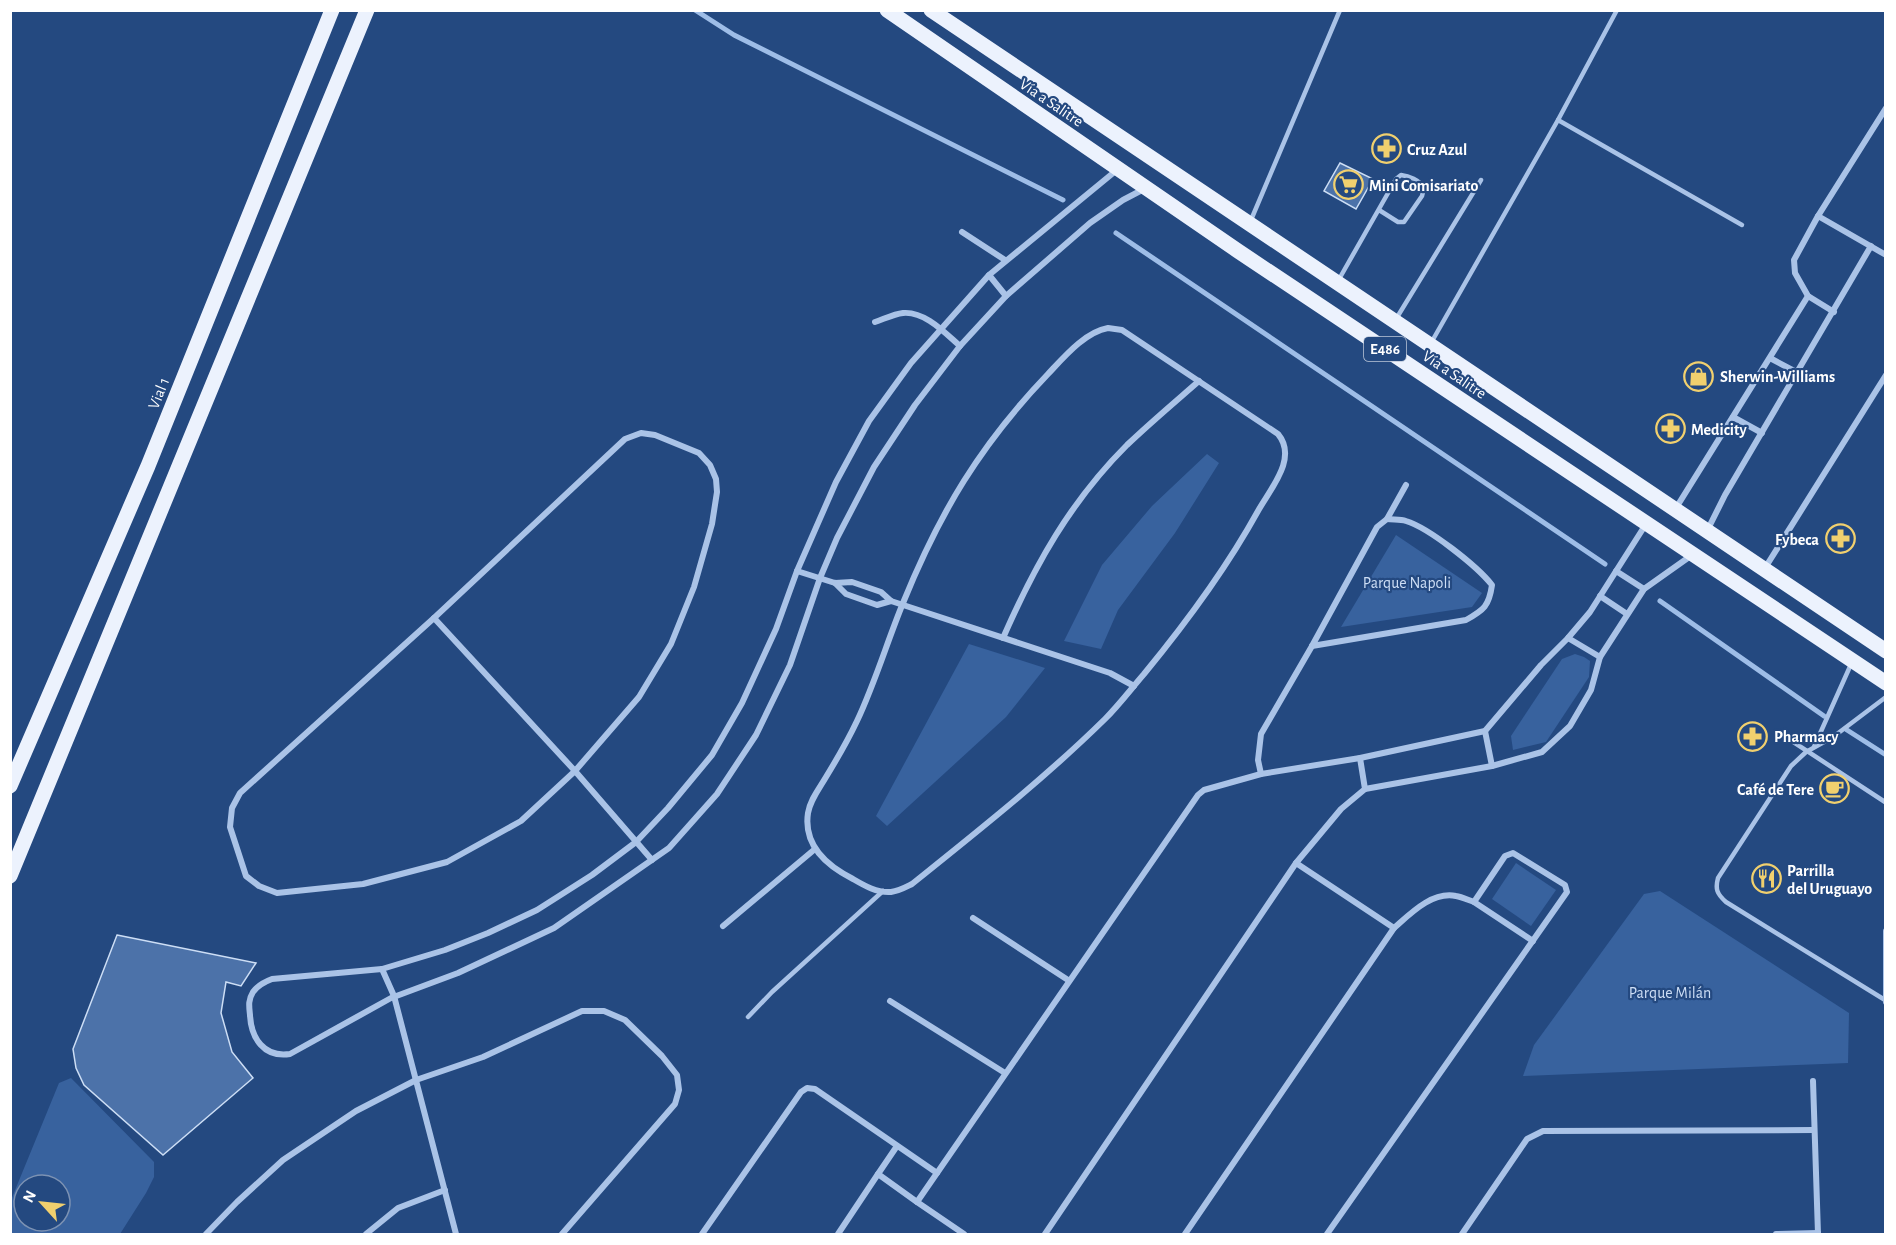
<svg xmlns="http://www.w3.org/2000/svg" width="1896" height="1245" font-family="'Alegreya Sans',sans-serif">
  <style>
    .green { fill: #38629e; fill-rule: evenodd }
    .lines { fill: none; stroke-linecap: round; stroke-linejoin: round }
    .stream { stroke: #9ebde7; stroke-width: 5 }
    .building { fill: #4c72a9; stroke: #cddef5; stroke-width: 1.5 }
    .lane { stroke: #aac3e7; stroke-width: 4.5 }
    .street { stroke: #aac3e7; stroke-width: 6 }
    .primary { stroke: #ecf2fd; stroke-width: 15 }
    .labels { text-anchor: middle; stroke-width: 4.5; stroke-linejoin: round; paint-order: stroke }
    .shield { fill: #244980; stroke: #bdc8d9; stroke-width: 1.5 }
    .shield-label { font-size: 15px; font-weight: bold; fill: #fff }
    .street-label { font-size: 16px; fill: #fff; stroke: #244980 }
    .poi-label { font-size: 16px; font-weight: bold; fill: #fff; stroke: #244980; text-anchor: start }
    .park-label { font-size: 16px; fill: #cddef5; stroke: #244980 }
  </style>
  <rect width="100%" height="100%" fill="#244980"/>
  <g class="green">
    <polygon points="1207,454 1219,463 1175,533 1118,610 1101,649 1064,641 1102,565 1152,506"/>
    <polygon points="1396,535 1482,593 1472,607 1341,627"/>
    <polygon points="969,644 1045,668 1006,717 887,826 876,816"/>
    <polygon points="1575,654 1584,657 1590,661 1589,677 1546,742 1513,750 1511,736 1562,659"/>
    <polygon points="1516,863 1556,890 1531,926 1492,899"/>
    <polygon points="1660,891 1849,1013 1848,1063 1523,1076 1534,1045 1644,894"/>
    <path d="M71,1078L154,1162V1177L146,1193L120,1234H11V1200L59,1083ZM24,1185H60V1221H24Z"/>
  </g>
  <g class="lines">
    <g class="stream">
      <polyline points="695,10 734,35 1063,200"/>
      <polyline points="1116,233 1605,564"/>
      <polyline points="1660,601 1824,716"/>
      <polyline points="1847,730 1886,755"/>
    </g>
  </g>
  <g class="building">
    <polygon points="1340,163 1373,179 1356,209 1324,191"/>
    <polygon points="117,935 256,963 241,986 226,982 221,1013 232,1052 253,1078 163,1155 84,1085 76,1068 73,1049"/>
  </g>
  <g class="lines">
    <g class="lane">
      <polyline points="1558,120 1742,225"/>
      <polyline points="1251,220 1340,10"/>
      <path d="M1338,281L1396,179L1401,175C1409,176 1419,180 1424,188L1422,196L1404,222H1398L1379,210"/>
      <polyline points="1396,319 1481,180"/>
      <polyline points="1431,343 1558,120 1617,10"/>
      <polyline points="1778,732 1885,802"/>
      <polyline points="1814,747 1852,662"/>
      <path d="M1885,1000L1726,902C1717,894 1715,889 1718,878L1791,766L1806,752L1833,737L1886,697"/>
      <polyline points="748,1017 772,992 883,891"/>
    </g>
    <g class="street">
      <path d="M1118,169L989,275L911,363L869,421L836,482L797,571L776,629L742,703L712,755L668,808L636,842L592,875L537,910L488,933L445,950L382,969L272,979C264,982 258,985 253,992C248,1000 249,1006 250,1015C251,1038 264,1058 290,1054L391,998L458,973L554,928L669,848L717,794L756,735L790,665L820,578L837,538L874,467L915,405L960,346L1006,296L1090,223L1123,200L1144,189"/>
      <polyline points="1818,216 1886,255"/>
      <polyline points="962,232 1005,260"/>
      <polyline points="989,275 1006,296"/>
      <polyline points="1834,312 1808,296 1795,273 1794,260 1818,216 1886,108"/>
      <path d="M875,322C884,319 894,314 903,313C925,311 945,333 960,346"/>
      <path d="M1108,328L1122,330L1278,434C1298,458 1271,488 1258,511C1226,569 1186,623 1144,674C1131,689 1119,705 1105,719C1045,778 978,831 912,884C906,887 899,891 891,892C877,893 865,886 853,879C827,866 803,846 808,813C810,800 819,789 826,777C837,759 848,740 857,721C875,683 887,642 903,603C940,512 980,445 1048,374C1064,357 1085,332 1108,328Z"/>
      <polyline points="1770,358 1798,373"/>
      <polyline points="1733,417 1762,433"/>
      <polygon points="641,433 655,435 699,453 710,465 716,479 717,492 712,524 694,587 671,644 639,697 575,771 521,821 447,862 363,884 277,893 259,886 246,876 230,827 232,808 240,793 434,618 625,439"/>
      <polyline points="1676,508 1808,296"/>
      <polyline points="1708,529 1725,495 1871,246"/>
      <polyline points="1765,568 1886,375"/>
      <polyline points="797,571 835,583 852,582 881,592 891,601 1110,673 1134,686"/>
      <polyline points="1616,571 1644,589"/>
      <polyline points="835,583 846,594 877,605 891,601"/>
      <polyline points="1600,596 1627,614"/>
      <polyline points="434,618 575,771 652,860"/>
      <path d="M1003,638C1035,565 1070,502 1127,445C1150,423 1175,402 1199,381"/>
      <polyline points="1568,638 1600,657"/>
      <path d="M1312,646L1466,620C1484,610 1489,606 1492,585C1477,566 1429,528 1406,521C1400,519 1393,520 1387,519"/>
      <polyline points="1485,731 1492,766"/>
      <polyline points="1261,774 1258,760 1261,734 1312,646 1377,527 1387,519 1406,485"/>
      <polyline points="1365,789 1492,766 1542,752 1570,726 1591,690 1600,657 1644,589 1692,555"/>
      <polyline points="1296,863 1394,928"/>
      <polyline points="1474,902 1533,941"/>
      <polyline points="973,918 1068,980"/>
      <polyline points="723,926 815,849"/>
      <polyline points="1886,931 1886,1002"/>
      <polyline points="382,969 394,996 456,1234"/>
      <polyline points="890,1001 1005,1073"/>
      <polyline points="1813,1081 1818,1234"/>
      <polyline points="878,1174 897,1146"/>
      <polyline points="206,1234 237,1202 283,1160 356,1111 416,1080 483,1057 582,1011 604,1011 625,1020 662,1056 677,1075 679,1090 675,1104 562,1234"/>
      <polyline points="366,1234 398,1208 445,1190"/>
      <polyline points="702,1234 801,1092 807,1088 815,1089 937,1173"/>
      <polyline points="838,1234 878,1174 917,1202"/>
      <polyline points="964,1234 917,1202 1198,795 1204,790 1261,774 1360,758 1485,731 1541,665 1568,638 1590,612 1646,524"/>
      <polyline points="1045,1234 1296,863 1341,809 1365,789 1360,758"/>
      <path d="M1185,1234L1394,928C1410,914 1432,891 1456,896C1462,897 1468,900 1474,902L1505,856L1513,853L1565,885L1567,892L1327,1234"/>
      <polyline points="1462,1234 1527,1139 1543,1131 1814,1130"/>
      <polyline points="1776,1234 1818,1233"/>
    </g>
    <g class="primary">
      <polyline points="887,10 1238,251 1886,683"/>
      <polyline points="931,10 1886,651"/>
      <polyline points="10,786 148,466 332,10"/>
      <polyline points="10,876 367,10"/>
    </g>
  </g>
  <defs>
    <symbol id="pharmacy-ring" viewBox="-11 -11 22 22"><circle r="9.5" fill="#244980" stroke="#f1d06e" stroke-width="1.5"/><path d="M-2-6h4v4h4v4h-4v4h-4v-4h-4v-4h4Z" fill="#f1d06e"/></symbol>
    <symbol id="supermarket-ring" viewBox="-11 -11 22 22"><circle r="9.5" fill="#244980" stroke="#f1d06e" stroke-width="1.5"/><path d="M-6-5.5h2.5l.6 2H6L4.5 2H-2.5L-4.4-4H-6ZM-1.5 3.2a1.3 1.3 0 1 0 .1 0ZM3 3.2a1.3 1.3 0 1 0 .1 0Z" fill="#f1d06e"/></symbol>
    <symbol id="shop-ring" viewBox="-11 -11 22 22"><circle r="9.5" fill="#244980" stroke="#f1d06e" stroke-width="1.5"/><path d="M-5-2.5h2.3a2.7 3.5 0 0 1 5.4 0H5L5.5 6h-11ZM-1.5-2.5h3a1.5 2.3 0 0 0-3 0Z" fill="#f1d06e"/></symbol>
    <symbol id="cafe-ring" viewBox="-11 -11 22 22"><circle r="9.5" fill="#244980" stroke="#f1d06e" stroke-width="1.5"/><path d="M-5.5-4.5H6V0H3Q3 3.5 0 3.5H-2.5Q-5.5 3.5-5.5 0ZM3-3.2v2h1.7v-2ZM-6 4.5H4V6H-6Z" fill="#f1d06e"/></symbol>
    <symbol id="restaurant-ring" viewBox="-11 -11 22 22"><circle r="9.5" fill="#244980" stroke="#f1d06e" stroke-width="1.5"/><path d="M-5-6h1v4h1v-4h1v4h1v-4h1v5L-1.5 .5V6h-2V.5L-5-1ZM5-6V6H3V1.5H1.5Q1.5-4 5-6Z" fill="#f1d06e"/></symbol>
  </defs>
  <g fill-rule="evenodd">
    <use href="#pharmacy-ring" x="1370" y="132" width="33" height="33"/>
    <use href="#supermarket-ring" x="1332" y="168" width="33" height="33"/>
    <use href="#shop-ring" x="1682" y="360" width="33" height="33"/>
    <use href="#pharmacy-ring" x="1654" y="412" width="33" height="33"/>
    <use href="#pharmacy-ring" x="1824" y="522" width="33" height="33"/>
    <use href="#pharmacy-ring" x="1736" y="720" width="33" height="33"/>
    <use href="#cafe-ring" x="1818" y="772" width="33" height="33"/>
    <use href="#restaurant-ring" x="1750" y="862" width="33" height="33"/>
  </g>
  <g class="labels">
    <rect class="shield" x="1364" y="337" width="42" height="24" rx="4.5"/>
    <g class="shield-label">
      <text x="1385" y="354">E486</text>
    </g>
    <g class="street-label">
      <text transform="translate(1052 102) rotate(34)" y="6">Vía a Salitre</text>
      <text transform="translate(1455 374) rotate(34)" y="6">Vía a Salitre</text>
      <text transform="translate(158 393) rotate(-68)" y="6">Vial 1</text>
    </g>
    <g class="poi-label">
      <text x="1407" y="155">Cruz Azul</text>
      <text x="1369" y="191">Mini Comisariato</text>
      <text x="1720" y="382">Sherwin-Williams</text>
      <text x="1691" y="435">Medicity</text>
      <text x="1819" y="545" text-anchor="end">Fybeca</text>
      <text x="1774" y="742">Pharmacy</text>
      <text x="1814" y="795" text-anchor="end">Café de Tere</text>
      <text x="1787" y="876">Parrilla<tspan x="1787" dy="18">del Uruguayo</tspan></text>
    </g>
    <g class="park-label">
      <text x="1407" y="588">Parque Napoli</text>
      <text x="1670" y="998">Parque Milán</text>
    </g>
  </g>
  <rect width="1896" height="1245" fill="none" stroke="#ffffff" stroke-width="24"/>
  <g transform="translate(42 1203) rotate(297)"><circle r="28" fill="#244980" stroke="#7c92b3" stroke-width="1.5"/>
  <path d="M0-4.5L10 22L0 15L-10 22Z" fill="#f1d06e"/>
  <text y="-9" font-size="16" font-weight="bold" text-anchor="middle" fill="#ffffff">N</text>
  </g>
</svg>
